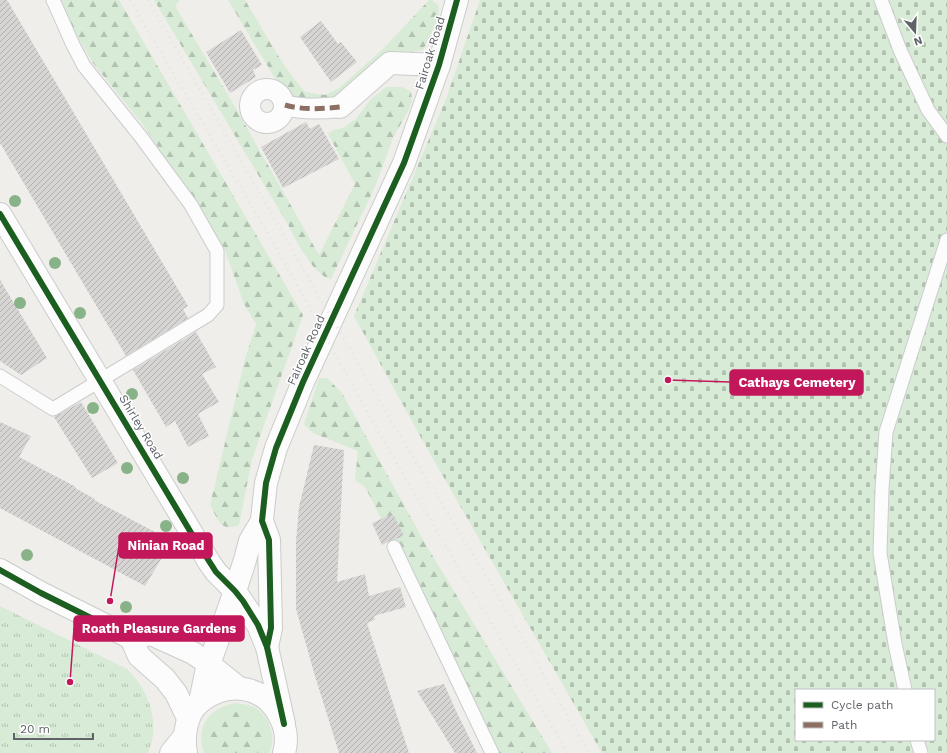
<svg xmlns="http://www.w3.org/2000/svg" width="947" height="753" font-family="'Work Sans',sans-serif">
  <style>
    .green { fill: #d8ebd6 }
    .forest { fill: url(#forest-firs) }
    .cemetery { fill: url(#cemetery-stones); fill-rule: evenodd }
    .park { fill: url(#park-tufts) }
    .building { fill: url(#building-hatch) }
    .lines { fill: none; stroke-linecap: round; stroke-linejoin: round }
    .service-casing { stroke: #cbcccc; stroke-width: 15 }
    .pedestrian-casing { stroke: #cbcccc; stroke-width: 22 }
    .minor-casing { stroke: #cbcccc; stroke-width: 24 }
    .tertiary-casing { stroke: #cbcccc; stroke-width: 24 }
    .service { stroke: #fdfcfc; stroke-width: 13 }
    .pedestrian { stroke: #fdfcfc; stroke-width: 20 }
    .minor { stroke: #fdfcfc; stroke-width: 22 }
    .tertiary { stroke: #fdfcfc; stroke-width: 22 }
    .rail { stroke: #e4e4e4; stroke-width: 3; stroke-dasharray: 1 5; stroke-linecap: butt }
    .quiet { stroke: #8d6e63; stroke-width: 5; stroke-dasharray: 10 5; stroke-linecap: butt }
    .cycleway-casing { stroke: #fff; stroke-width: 8 }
    .cycleway { stroke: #1b5e20; stroke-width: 6 }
    .tree { fill: #88b388 }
    .labels { text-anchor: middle; stroke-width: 3; stroke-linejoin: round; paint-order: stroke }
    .street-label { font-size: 12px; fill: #5f6368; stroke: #fff }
    .leader { fill: none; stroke: #c2185b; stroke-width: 1.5 }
    .callout-dot { fill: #c2185b; stroke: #fff; stroke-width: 1.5 }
    .callout { fill: #c2185b; stroke: #c2185b; stroke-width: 1.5 }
    .callout-label { font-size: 13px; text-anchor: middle; font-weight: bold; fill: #fff }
  </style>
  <defs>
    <pattern id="forest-firs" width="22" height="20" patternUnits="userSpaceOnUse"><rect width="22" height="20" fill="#d8ebd6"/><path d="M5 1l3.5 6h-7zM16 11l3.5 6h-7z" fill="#b2c2b1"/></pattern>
    <pattern id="cemetery-stones" width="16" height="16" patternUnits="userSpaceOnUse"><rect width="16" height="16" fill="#d8ebd6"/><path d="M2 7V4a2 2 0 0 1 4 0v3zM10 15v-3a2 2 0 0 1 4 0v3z" fill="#b2c2b1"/></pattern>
    <pattern id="park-tufts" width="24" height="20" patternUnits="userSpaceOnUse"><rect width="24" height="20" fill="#d8ebd6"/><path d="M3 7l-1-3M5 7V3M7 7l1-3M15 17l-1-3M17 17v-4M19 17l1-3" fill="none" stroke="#b2c2b1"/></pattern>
    <pattern id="building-hatch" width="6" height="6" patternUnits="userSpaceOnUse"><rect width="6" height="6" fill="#d6d5d3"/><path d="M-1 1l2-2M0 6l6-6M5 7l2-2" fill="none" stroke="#b1b0af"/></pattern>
  </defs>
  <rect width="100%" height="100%" fill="#efeeea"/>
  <path class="green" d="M235,703C242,704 249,704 256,708C270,717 277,738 269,753H204C195,727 209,708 235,703Z"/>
  <g class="forest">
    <path d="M59,0H119L303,315L252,459L239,525C219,532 219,520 210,505L245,359L256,324L244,304L224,248L198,206L144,126L93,63L79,40Z"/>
    <path d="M154,0H180L175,6L231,100L319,255L355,184L328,134L333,130L343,128L356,119L370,100L386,87H402L411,91L412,101L408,111L393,138L375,187L331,279C313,276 295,238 287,223Z"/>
    <path d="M228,0H245C264,31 281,65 305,92L325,95L339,88L382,50L429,0H432L439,6L438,20L423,50L405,53L396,52L334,101L293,100L282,89L273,75Z"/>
    <polygon points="319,378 327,378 342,393 426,545 552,753 494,753 370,496 364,486 355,480 358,451 313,433 304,424"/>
    <path d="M237,712C259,715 270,733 258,753H216C203,733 216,715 237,712Z"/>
  </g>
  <path class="cemetery" d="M480,0H947V753H602L424,443L354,316L446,99ZM796,690H934V740H796Z"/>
  <path class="park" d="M0,606L127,669C149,690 161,724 148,753H0Z"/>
  <g class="building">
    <polygon points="0,0 7,0 188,306 183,309 188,318 126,356 0,143"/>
    <polygon points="321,21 338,44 341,42 357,62 331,82 300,37"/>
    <polygon points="241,30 262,65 253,70 256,77 230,93 206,52"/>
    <polygon points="306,122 310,129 319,124 339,159 283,188 261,147"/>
    <polygon points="0,280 47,358 21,375 0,361"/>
    <polygon points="196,332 216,367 202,374 219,402 198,414 209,436 188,447 175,421 166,427 133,370"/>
    <polygon points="81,402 118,463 92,478 54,417"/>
    <polygon points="0,422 31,436 19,457 76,487 75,488 95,499 94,500 159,534 152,547 164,554 145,586 0,508"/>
    <polygon points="314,445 344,450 337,582 365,574 369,596 400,587 406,607 374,616 375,620 367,623 409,753 339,753 315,676 296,609 296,541 299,507"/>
    <polygon points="393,514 404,536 396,539 391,540 382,545 372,523"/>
    <polygon points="444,684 457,713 477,753 455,753 417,691"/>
  </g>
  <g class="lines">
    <defs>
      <g id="service">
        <polyline points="881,0 900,50 928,110 947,136"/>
        <polyline points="0,376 53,409 208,315 217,305 217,251 191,205 141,137 84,66 73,45 53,0"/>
        <polyline points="394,547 492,753"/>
        <polyline points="905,690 895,644 880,553 882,489 886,432 947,240"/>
        <polyline points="917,740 921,753"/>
      </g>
      <g id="pedestrian">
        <circle cx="267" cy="106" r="17"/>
        <path d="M285,105C302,110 322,109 340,107"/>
      </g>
      <g id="minor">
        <polyline points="340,107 390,63 439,65"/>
        <polyline points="267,647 271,628 269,540 262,521 263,510 266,483 276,448 303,382 404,163 439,65 457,0"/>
        <polyline points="200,702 206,673 235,591 245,560 250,541 262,521"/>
        <polyline points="171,753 184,737"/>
      </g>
      <g id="tertiary">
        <polyline points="0,214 209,562 216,572 235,591 258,625 267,647 284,724"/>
        <polyline points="0,570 41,593 131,638 151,634 193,653 209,664 239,688"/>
        <polyline points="131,638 139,656 165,679 176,693 188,718"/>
        <path d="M186,753C183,736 186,713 200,702C226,681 263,684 279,715C286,727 288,739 284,753"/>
      </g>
    </defs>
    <use href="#service" class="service-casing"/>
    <use href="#pedestrian" class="pedestrian-casing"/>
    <use href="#minor" class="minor-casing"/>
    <use href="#tertiary" class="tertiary-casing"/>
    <use href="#service" class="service"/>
    <use href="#pedestrian" class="pedestrian"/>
    <use href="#minor" class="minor"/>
    <use href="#tertiary" class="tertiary"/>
    <g class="rail">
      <polyline points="130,0 274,244 382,438 568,753"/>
      <polyline points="148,0 397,431 490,582 589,753"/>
    </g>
    <path class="quiet" d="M285,105C302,110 322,109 340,107"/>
    <defs>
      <g id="cycleway">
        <polyline points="0,214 193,536 216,572 235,591 243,601 258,625 267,647"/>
        <polyline points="0,570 41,593 131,638"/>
        <polyline points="284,724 267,647 271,628 269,540 262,521 266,483 276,448 303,382 404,163 439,65 457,0"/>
      </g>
    </defs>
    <use href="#cycleway" class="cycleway-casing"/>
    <use href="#cycleway" class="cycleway"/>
  </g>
  <g class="tree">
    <circle cx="15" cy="201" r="6"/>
    <circle cx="55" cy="263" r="6"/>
    <circle cx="20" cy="303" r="6"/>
    <circle cx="80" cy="313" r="6"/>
    <circle cx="132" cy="394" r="6"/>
    <circle cx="93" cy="408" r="6"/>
    <circle cx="127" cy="468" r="6"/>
    <circle cx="183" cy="478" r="6"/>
    <circle cx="166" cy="526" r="6"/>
    <circle cx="27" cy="555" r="6"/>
    <circle cx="126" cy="607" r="6"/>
  </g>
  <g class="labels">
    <g class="street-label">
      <text transform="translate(430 53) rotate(-73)" y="4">Fairoak Road</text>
      <text transform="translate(306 350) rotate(-66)" y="4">Fairoak Road</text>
      <text transform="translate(141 427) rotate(59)" y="4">Shirley Road</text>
    </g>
  </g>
  <path class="leader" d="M668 380L730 382M110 601L119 546M70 682L74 628"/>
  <g class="callout-dot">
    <circle cx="668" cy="380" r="4"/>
    <circle cx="110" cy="601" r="4"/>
    <circle cx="70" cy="682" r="4"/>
  </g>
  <g class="callout">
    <rect x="730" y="370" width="133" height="25" rx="4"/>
    <rect x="119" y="533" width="93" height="25" rx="4"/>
    <rect x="74" y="616" width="170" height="25" rx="4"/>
  </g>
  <g class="callout-label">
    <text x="797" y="387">Cathays Cemetery</text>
    <text x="166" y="550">Ninian Road</text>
    <text x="159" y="633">Roath Pleasure Gardens</text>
  </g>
  <rect x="795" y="689" width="140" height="52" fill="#ffffff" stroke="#bfc1c3"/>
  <rect x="803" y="702" width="20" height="6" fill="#1b5e20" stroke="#bfc1c3"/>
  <text x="831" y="709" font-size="12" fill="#5f6368">Cycle path</text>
  <rect x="803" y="722" width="20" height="6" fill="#8d6e63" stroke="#bfc1c3"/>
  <text x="831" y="729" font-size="12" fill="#5f6368">Path</text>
  <g transform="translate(915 32) rotate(161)" stroke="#ffffff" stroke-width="3" paint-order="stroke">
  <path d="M0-3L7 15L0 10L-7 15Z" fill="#5f6368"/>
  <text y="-6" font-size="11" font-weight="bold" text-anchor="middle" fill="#5f6368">N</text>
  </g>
  <path d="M14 733v6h79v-6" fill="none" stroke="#5f6368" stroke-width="2"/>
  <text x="20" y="733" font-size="12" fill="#5f6368" stroke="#ffffff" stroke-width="3" paint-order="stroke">20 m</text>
</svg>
